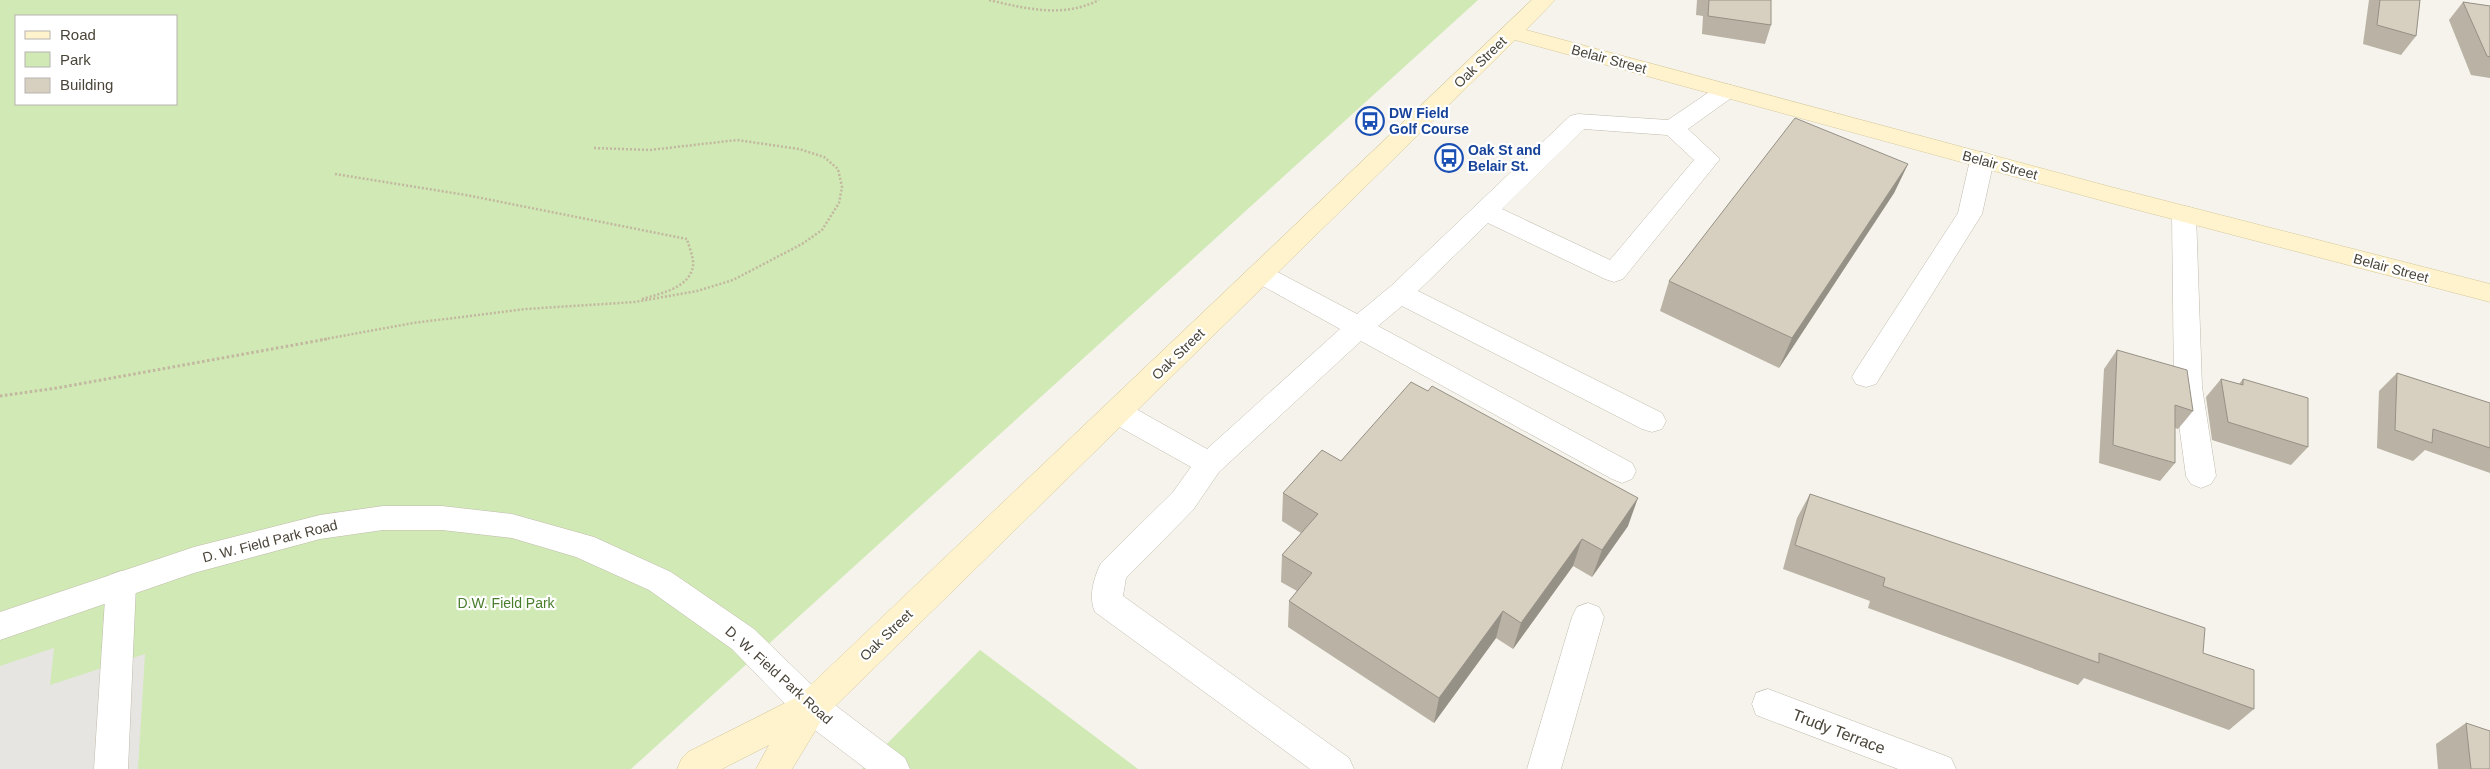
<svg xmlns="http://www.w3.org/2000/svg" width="2490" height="769" font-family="Helvetica,sans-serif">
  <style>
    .green { fill: #d0e9b5; fill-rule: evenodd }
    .parking { fill: #e7e5e2 }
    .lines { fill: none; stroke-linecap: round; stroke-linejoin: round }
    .service-casing { stroke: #c1bbad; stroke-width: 1 }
    .minor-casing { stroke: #c1bbad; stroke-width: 1 }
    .secondary-casing { stroke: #d5c79b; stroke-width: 1 }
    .path-far1 { stroke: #c3b79f; stroke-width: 2.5; stroke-dasharray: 2 2; stroke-linecap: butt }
    .path { stroke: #c3b79f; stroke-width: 3; stroke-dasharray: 2.5 2.5; stroke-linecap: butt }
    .service { fill: #fff; fill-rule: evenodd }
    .minor { fill: #fff; fill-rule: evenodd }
    .secondary { fill: #fef3cc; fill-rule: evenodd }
    .wall { fill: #b9b2a5 }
    .shaded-wall { fill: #969186 }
    .building { fill: #d7cfc0; stroke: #969186 }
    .labels { text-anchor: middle; stroke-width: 4.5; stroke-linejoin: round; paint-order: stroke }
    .street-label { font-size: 14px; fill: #4a4439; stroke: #fff }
    .transit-label { font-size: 14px; font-weight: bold; fill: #164399; stroke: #fff; text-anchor: start }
    .park-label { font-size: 14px; fill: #487d2b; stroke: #fff }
    .near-street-label { font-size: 16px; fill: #4a4439; stroke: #fff }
  </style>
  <rect width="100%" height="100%" fill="#f5f3eb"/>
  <g class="green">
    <path d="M0,0H1478L631,769H0ZM16,16H176V104H16Z"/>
    <polygon points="980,650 1138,769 862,769"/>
  </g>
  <polygon class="parking" points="54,648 50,685 145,654 138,769 0,769 0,666"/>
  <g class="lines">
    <defs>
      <g id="service">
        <path d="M1726,84L1734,86L1737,91L1734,96L1688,129L1720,159L1623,279L1614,282L1605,279L1488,223L1418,291L1662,413L1666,421L1662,429L1652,432L1642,429L1402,306L1378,326L1632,463L1636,471L1632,479L1622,483L1612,479L1361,341L1219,472L1193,510L1126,578L1123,596L1349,758L1354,769H1310L1095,612C1088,597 1094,577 1101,563L1173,492L1191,467L1107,420L1103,412L1107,404L1117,401L1127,404L1207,449L1340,329L1252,280L1248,274L1252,268L1261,265L1270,268L1357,314L1391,286L1570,116L1578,114L1668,120L1718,86ZM1584,129L1667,135L1694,160L1610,260L1502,209Z"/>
        <polygon points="1982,152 1990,154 1994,160 1982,214 1876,384 1866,387 1856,384 1852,377 1856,370 1958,213 1970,160 1974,154"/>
        <polygon points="2184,206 2193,208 2196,214 2202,387 2216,476 2211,484 2201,488 2191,484 2186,476 2174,387 2172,214 2175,208"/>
        <polygon points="121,571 132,575 136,584 128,769 94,769 106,584 110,575"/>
        <polygon points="1588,603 1599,607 1604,617 1561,769 1527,769 1572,617 1577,607"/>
      </g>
      <g id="minor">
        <polygon points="383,506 442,506 512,514 594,537 671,572 754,629 823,696 905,758 910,769 866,769 799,718 732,649 649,590 576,557 512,538 442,530 383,530 320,539 194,573 0,640 0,612 194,547 320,515"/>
        <polygon points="1768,689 1951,758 1956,769 1898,769 1756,715 1752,704 1756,693"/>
      </g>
      <polygon id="secondary" points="1532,0 1555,0 1526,30 2111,187 2490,284 2490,302 2111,203 1515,40 823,718 792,769 756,769 769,745 722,769 677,769 682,758 688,752 799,696"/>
    </defs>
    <use href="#service" class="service-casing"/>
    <use href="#minor" class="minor-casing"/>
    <use href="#secondary" class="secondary-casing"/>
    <g class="path-far1">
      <path d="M989,0C1027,9 1063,18 1099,0"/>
      <path d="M335,174L466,195L687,239C689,247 694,258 693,266C690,288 659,294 642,299"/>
      <polyline points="320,340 413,323 526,309 635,302 697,291 733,280 802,244 822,230 839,203 842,187 838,169 824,157 799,149 737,140 650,150 594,148"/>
    </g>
    <polyline class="path" points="0,396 57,388 327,339"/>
    <use href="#service" class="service"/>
    <use href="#minor" class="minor"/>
    <use href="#secondary" class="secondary"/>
  </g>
  <g class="wall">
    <polygon points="1697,0 1771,0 1771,25 1765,44 1702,34 1703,16 1696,15"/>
    <polygon points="2369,0 2420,0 2416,36 2401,55 2363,44"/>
    <polygon points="2463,2 2490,6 2490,78 2471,75 2449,20"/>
    <polygon points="1908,164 1894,193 1779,368 1660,311 1669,281"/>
    <polygon points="2117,350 2193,411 2178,429 2175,428 2175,463 2160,481 2099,463 2104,369"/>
    <polygon points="2397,373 2490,403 2490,473 2425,450 2413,461 2377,448 2379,391"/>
    <polygon points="2221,379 2239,384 2243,379 2308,447 2291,465 2212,440 2206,397"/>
    <polygon points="1341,461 1628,526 1592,577 1573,566 1513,649 1496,638 1434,723 1288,627 1289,601 1297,591 1281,582 1282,555 1301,533 1282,521 1283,493"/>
    <polygon points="1810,494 2203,653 2254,709 2229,730 2084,678 2078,685 1868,608 1870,601 1783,569 1797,518"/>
    <polygon points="2466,723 2490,769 2438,769 2436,744"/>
  </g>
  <g class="shaded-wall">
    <polygon points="1908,164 1894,193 1779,368 1792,338"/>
    <polygon points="1638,498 1628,526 1592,577 1602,550"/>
    <polygon points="1582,539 1573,566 1513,649 1521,623"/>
    <polygon points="1503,611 1496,638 1434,723 1439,698"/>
  </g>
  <g class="building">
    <polygon points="1709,0 1771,0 1771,25 1708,16"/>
    <polygon points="2380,0 2420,0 2416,36 2377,25"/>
    <polygon points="2463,2 2490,6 2490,57 2487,56"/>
    <polygon points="1795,118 1908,164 1792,338 1669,281"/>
    <polygon points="2117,350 2187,370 2193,411 2175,405 2175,463 2113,445"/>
    <polygon points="2397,373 2490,403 2490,448 2433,429 2432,443 2395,430"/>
    <polygon points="2221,379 2243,385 2243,379 2308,398 2308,447 2228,422"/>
    <polygon points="1411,382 1428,391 1432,386 1638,498 1602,550 1582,539 1521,623 1503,611 1439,698 1289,601 1312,573 1282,555 1318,514 1283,493 1322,450 1341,461"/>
    <polygon points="1810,494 2205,628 2203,653 2254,670 2254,709 2099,653 2099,663 1883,586 1885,578 1795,545"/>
    <polygon points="2466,723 2490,731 2490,769 2471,769"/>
  </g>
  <defs>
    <symbol id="bus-ring" viewBox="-11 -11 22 22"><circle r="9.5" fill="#fff" stroke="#1a4fb4" stroke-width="1.5"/><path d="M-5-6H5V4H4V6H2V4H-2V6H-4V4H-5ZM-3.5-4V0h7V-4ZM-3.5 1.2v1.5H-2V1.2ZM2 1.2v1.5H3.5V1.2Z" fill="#1a4fb4"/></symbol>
  </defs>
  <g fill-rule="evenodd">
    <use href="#bus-ring" x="1354" y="105" width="32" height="32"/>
    <use href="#bus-ring" x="1433" y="142" width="32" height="32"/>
  </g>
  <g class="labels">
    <g class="street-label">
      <text transform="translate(1609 59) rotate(15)" y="5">Belair Street</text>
      <text transform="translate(1480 62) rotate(-44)" y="5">Oak Street</text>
      <text transform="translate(2000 165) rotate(15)" y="5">Belair Street</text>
      <text transform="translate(2391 268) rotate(15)" y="5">Belair Street</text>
      <text transform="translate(1178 354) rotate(-44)" y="5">Oak Street</text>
      <text transform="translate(270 541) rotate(-14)" y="5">D. W. Field Park Road</text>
      <text transform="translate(886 635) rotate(-44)" y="5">Oak Street</text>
      <text transform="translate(779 675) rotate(42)" y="5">D. W. Field Park Road</text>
    </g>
    <g class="transit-label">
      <text x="1389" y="118">DW Field<tspan x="1389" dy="16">Golf Course</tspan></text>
      <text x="1468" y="155">Oak St and<tspan x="1468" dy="16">Belair St.</tspan></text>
    </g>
    <g class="park-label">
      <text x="506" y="608">D.W. Field Park</text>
    </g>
    <g class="near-street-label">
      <text transform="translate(1839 731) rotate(21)" y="6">Trudy Terrace</text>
    </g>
  </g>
  <rect x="15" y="15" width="162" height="90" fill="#ffffff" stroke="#b7b4b0"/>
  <rect x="25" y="31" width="25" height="8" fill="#fef3cc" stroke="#b7b4b0"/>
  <text x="60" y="40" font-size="15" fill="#4a4439">Road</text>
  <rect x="25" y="52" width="25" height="15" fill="#d0e9b5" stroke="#b7b4b0"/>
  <text x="60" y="65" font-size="15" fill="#4a4439">Park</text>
  <rect x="25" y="78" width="25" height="15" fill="#d7cfc0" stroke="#b7b4b0"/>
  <text x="60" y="90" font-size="15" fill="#4a4439">Building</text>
</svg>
